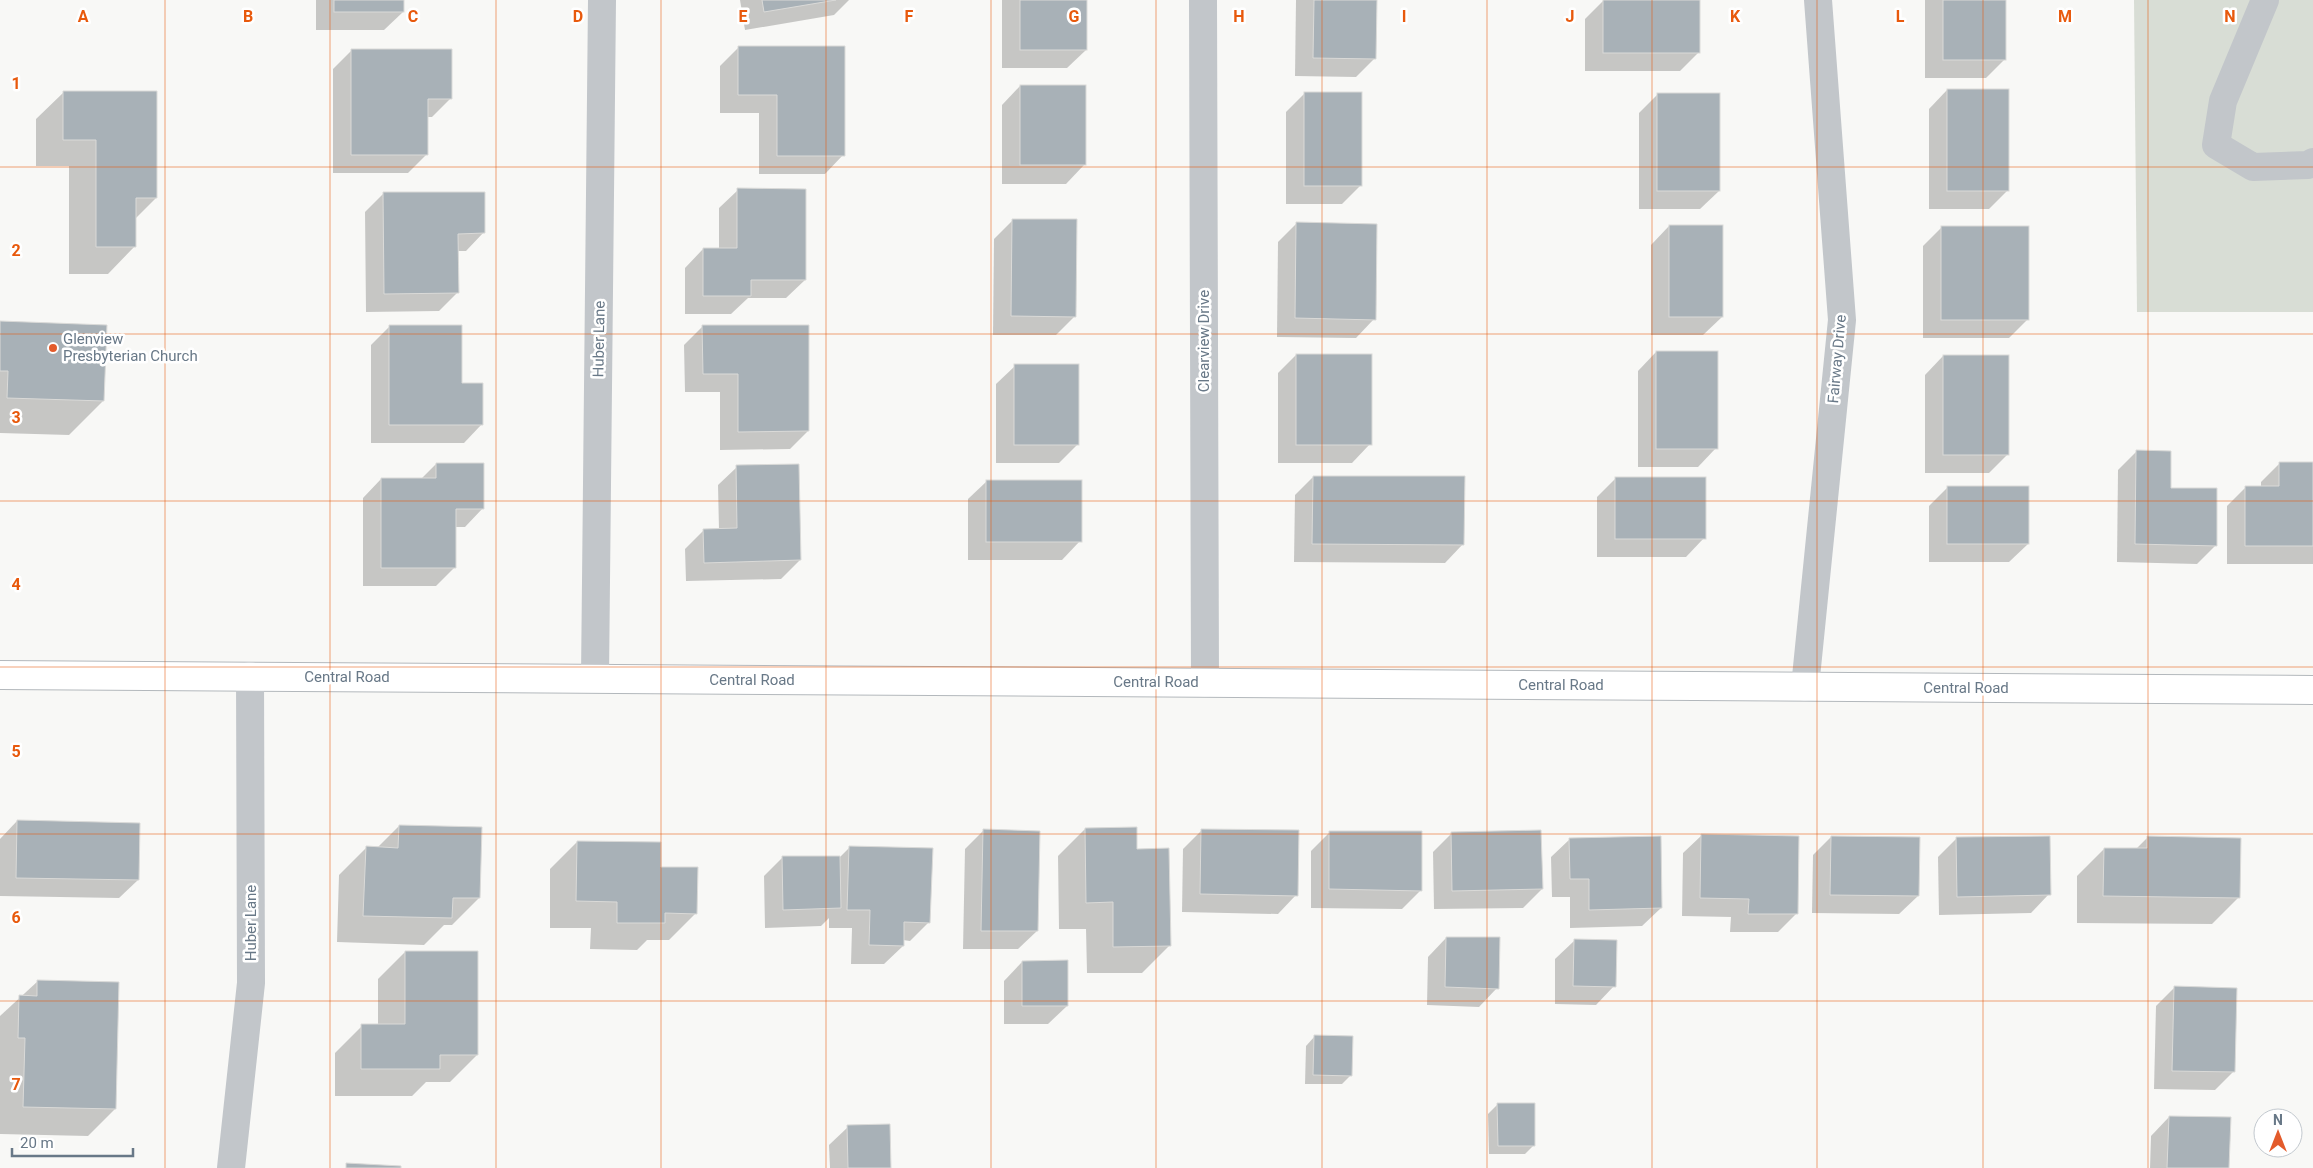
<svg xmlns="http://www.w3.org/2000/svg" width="2313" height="1168" font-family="Roboto,sans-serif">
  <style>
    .green { fill: #d8ddd5 }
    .shadow { fill: #0003 }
    .building { fill: #a8b1b7; stroke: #dadad8 }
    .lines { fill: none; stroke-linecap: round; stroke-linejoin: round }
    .major-casing { stroke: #b3b8bc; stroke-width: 30 }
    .minor { stroke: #c2c6ca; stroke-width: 28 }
    .major { stroke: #fff; stroke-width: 28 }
    .grid { fill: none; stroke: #e8590c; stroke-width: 1; stroke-opacity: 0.55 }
    .poi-dot { fill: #e35b2b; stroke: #fff; stroke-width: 2 }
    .labels { text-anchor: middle; stroke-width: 5; stroke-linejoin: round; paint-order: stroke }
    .poi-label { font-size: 15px; fill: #687887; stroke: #fff; text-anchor: start }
    .street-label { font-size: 15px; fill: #687887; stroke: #fff }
    .grid-label { font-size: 16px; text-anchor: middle; font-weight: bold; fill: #e8590c; stroke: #fff; stroke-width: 5; stroke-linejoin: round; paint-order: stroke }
  </style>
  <rect width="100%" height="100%" fill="#f8f8f6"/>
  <polygon class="green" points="2134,0 2313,0 2313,312 2137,312"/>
  <g class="shadow">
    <polygon points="316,0 403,0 403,12 384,30 316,30"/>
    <polygon points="740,0 849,0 834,15 745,30"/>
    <polygon points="1002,0 1086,0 1086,50 1067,68 1002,68"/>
    <polygon points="1296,0 1376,0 1375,58 1356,77 1295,76"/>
    <polygon points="1604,0 1699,0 1699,52 1680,71 1585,71 1585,19"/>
    <polygon points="1925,0 2005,0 2005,59 1986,78 1925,78"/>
    <polygon points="739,47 843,155 825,174 759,174 759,113 720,113 720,66"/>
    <polygon points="352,50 451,98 432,117 427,117 427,154 408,173 333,173 333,69"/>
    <polygon points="1020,86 1084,165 1066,184 1002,184 1002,105"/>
    <polygon points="1947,90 2007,191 1989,209 1929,209 1929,109"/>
    <polygon points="64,92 156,198 135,219 135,246 108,274 69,274 69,166 36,166 36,119"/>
    <polygon points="1305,93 1361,185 1342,204 1286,204 1286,112"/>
    <polygon points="1657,95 1719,191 1700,209 1639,209 1639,113"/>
    <polygon points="738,190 805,280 786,298 748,298 731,314 685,314 685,268 703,249 719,249 719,208"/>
    <polygon points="384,193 484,232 466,251 457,251 458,292 439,311 366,312 365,212"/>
    <polygon points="1013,220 1074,317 1056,335 993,335 994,239"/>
    <polygon points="1297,223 1374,319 1356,338 1277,337 1278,242"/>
    <polygon points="1669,226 1722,317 1703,335 1651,335 1651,245"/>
    <polygon points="1942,227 2028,319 2009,338 1923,338 1923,246"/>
    <polygon points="0,323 103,401 69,435 0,433"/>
    <polygon points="390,326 461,384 482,424 464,443 371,443 371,345"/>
    <polygon points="703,326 808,431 790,449 720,450 720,392 685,392 684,345"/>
    <polygon points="1656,352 1716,448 1698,467 1638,467 1638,371"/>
    <polygon points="1296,355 1370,444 1352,463 1278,463 1278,373"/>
    <polygon points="1943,356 2007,455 1989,473 1925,473 1925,375"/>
    <polygon points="1015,366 1078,444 1059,463 996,463 996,384"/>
    <polygon points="2137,451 2216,545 2197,564 2117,562 2118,470"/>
    <polygon points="2280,463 2313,463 2313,564 2227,564 2227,506 2245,488 2261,488 2261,482"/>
    <polygon points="436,464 483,508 465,527 455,527 455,567 436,586 363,586 363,498 381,479 421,479"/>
    <polygon points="737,467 800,560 781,579 686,581 685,549 704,530 719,530 718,485"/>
    <polygon points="1313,477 1463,544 1445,563 1294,562 1295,495"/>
    <polygon points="1616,478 1704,538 1686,557 1597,557 1597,497"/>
    <polygon points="987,481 1080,541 1062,560 968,560 968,499"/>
    <polygon points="1947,488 2028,544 2009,562 1929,562 1929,506"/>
    <polygon points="17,821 138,880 119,898 0,896 0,839"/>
    <polygon points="399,826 479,898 452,925 444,925 424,945 337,942 339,875 366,848 377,848"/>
    <polygon points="1085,829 1136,850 1169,946 1142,973 1087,973 1086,929 1059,929 1058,856"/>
    <polygon points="1202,830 1296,895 1278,914 1182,912 1183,849"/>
    <polygon points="983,831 1037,931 1018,949 963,949 965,849"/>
    <polygon points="1330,832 1421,890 1402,909 1311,908 1311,851"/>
    <polygon points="1452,833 1542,889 1523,908 1434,909 1433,852"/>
    <polygon points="1702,835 1796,914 1778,932 1730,932 1731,917 1682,916 1683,853"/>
    <polygon points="1831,837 1918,896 1899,914 1812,913 1813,855"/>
    <polygon points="2148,837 2239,897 2212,924 2077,923 2077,876 2104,849 2136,849"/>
    <polygon points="1957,838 2049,894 2031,913 1939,915 1938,857"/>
    <polygon points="1570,839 1661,908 1642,926 1570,928 1570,897 1552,897 1551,857"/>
    <polygon points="577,842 659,868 696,913 669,940 647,940 637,950 590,949 591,928 550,928 550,869"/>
    <polygon points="849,848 929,922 910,941 903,940 903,946 884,964 851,964 852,928 829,928 829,918 821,926 765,928 764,876 782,858 840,857"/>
    <polygon points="1446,938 1497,988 1479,1007 1427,1005 1428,957"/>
    <polygon points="1574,941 1614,986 1596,1005 1555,1004 1555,959"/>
    <polygon points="405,952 477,1055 450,1082 426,1082 412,1096 335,1096 335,1053 362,1026 378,1026 378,979"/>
    <polygon points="1022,962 1067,1006 1048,1024 1004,1024 1004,981"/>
    <polygon points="38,981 115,1109 88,1136 0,1134 0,1016"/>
    <polygon points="2175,987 2233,1072 2215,1090 2154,1089 2156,1006"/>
    <polygon points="1315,1036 1351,1075 1342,1084 1305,1084 1306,1046"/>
    <polygon points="1498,1104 1534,1145 1525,1154 1489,1154 1488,1114"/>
    <polygon points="2169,1117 2228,1168 2150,1168 2151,1136"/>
    <polygon points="848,1127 890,1168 830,1168 829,1145"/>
  </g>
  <g class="building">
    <rect x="334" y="0" width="70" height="12"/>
    <polygon points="762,0 836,0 764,12"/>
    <rect x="1020" y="0" width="67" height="50"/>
    <polygon points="1314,0 1377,0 1376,59 1313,58"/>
    <rect x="1603" y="0" width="97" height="53"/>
    <rect x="1943" y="0" width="63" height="60"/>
    <polygon points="738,46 845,46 845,156 777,156 777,95 738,95"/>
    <polygon points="351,49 452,49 452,99 428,99 428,155 351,155"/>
    <rect x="1020" y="85" width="66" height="80"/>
    <rect x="1947" y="89" width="62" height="102"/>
    <polygon points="63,91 157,91 157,198 136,198 136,247 96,247 96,140 63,140"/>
    <rect x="1304" y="92" width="58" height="94"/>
    <rect x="1657" y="93" width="63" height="98"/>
    <polygon points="737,188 806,189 806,280 751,280 751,296 703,296 703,248 737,248"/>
    <polygon points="383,192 485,192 485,233 458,234 459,293 384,294"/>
    <polygon points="1012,219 1077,219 1076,317 1011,316"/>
    <polygon points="1296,222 1377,224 1376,320 1295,318"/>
    <rect x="1669" y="225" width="54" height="92"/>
    <rect x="1941" y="226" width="88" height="94"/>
    <polygon points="0,321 107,325 104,401 7,398 8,371 0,371"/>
    <polygon points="389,325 462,325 462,383 483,383 483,425 389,425"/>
    <polygon points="702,325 809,325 809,431 738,432 738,374 703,374"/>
    <rect x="1656" y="351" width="62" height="98"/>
    <rect x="1296" y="354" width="76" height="91"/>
    <rect x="1943" y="355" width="66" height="100"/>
    <rect x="1014" y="364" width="65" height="81"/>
    <polygon points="2136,450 2171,451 2171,488 2217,488 2217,546 2135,544"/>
    <polygon points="2279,462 2313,462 2313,546 2245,546 2245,486 2279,486"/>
    <polygon points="436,463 484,463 484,509 456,509 456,568 381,568 381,478 436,478"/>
    <polygon points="799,464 801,560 704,563 703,529 737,528 736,465"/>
    <polygon points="1313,476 1465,476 1464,545 1312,544"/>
    <rect x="1615" y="477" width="91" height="62"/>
    <rect x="986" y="480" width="96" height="62"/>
    <rect x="1947" y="486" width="82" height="58"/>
    <polygon points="17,820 140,823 139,880 16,878"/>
    <polygon points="399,825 482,827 480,898 453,898 452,918 363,916 366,846 398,848"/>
    <polygon points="1137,827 1137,849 1169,848 1171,946 1113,947 1113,902 1086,903 1085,828"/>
    <polygon points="983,829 1040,831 1038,931 981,931"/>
    <polygon points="1201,829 1299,830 1298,896 1200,894"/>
    <polygon points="1541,830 1543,889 1452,891 1451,832"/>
    <polygon points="1329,831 1422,831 1422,891 1329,889"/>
    <polygon points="1701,834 1799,836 1798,914 1748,914 1749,899 1700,898"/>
    <polygon points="1661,836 1662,908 1589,910 1589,879 1570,879 1569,838"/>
    <polygon points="1831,836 1920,837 1919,896 1830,895"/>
    <polygon points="2050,836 2051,895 1957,897 1956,837"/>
    <polygon points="2147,836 2241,838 2240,898 2103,896 2104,848 2147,848"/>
    <polygon points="577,841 661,842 661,867 698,867 697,914 665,913 665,923 617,923 617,902 576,901"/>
    <polygon points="849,846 933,848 930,923 904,922 904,946 869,945 870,910 847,910"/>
    <polygon points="782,856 840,856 841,908 783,910"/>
    <polygon points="1446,937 1500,937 1499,989 1445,987"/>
    <polygon points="1574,939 1617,940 1616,987 1573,986"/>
    <polygon points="405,951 478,951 478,1055 440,1055 440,1069 361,1069 361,1024 405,1024"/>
    <polygon points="1068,960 1068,1006 1022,1006 1022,961"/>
    <polygon points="37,980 119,982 116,1109 23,1107 25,1038 18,1038 19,995 37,996"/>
    <polygon points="2174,986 2237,988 2235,1072 2172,1071"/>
    <polygon points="1314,1035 1353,1036 1352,1076 1313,1075"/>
    <polygon points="1497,1103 1535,1103 1535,1146 1498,1146"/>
    <polygon points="2169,1116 2231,1117 2229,1168 2167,1168"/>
    <polygon points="890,1124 891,1168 848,1168 847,1125"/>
    <polygon points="346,1163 401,1166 401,1168 346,1168"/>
  </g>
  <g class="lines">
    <defs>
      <polyline id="major" points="0,675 2313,690"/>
    </defs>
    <use href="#major" class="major-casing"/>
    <g class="minor">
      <polyline points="1203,0 1205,683"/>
      <polyline points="2265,0 2223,101 2216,145 2253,167 2308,165 2313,162"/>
      <polyline points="595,678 602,0"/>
      <polyline points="1805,687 1842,320 1818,0"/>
      <polyline points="231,1168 251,983 250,676"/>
    </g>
    <use href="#major" class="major"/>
  </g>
  <path class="grid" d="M165,0V1168M330,0V1168M496,0V1168M661,0V1168M826,0V1168M991,0V1168M1156,0V1168M1322,0V1168M1487,0V1168M1652,0V1168M1817,0V1168M1983,0V1168M2148,0V1168M0,167H2313M0,334H2313M0,501H2313M0,667H2313M0,834H2313M0,1001H2313"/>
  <circle class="poi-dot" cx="53" cy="348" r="5"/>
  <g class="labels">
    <g class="poi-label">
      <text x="63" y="344">Glenview<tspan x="63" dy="17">Presbyterian Church</tspan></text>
    </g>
    <g class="street-label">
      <text transform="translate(599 339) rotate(-89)" y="5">Huber Lane</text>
      <text transform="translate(1204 341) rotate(-90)" y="5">Clearview Drive</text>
      <text transform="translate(1837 359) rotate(-85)" y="5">Fairway Drive</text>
      <text x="347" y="682">Central Road</text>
      <text x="752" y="685">Central Road</text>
      <text x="1156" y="687">Central Road</text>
      <text x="1561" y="690">Central Road</text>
      <text x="1966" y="693">Central Road</text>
      <text transform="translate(251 923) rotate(-90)" y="5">Huber Lane</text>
    </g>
  </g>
  <g class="grid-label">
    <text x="83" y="22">A</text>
    <text x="248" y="22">B</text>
    <text x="413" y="22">C</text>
    <text x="578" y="22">D</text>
    <text x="743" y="22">E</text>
    <text x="909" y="22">F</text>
    <text x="1074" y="22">G</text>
    <text x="1239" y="22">H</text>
    <text x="1404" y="22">I</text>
    <text x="1570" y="22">J</text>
    <text x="1735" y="22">K</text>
    <text x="1900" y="22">L</text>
    <text x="2065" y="22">M</text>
    <text x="2230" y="22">N</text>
    <text x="16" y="89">1</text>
    <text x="16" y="256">2</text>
    <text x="16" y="423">3</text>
    <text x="16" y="590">4</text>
    <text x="16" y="757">5</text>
    <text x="16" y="923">6</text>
    <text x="16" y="1090">7</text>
  </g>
  <g transform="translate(2278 1133)"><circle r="24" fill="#ffffff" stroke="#c3c9cf"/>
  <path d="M0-4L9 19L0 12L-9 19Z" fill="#e35b2b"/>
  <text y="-8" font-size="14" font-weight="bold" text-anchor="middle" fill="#687887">N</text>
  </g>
  <path d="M12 1148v8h121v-8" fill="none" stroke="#687887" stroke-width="2.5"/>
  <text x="20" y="1148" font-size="15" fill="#687887" stroke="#ffffff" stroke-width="4" paint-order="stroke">20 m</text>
</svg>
